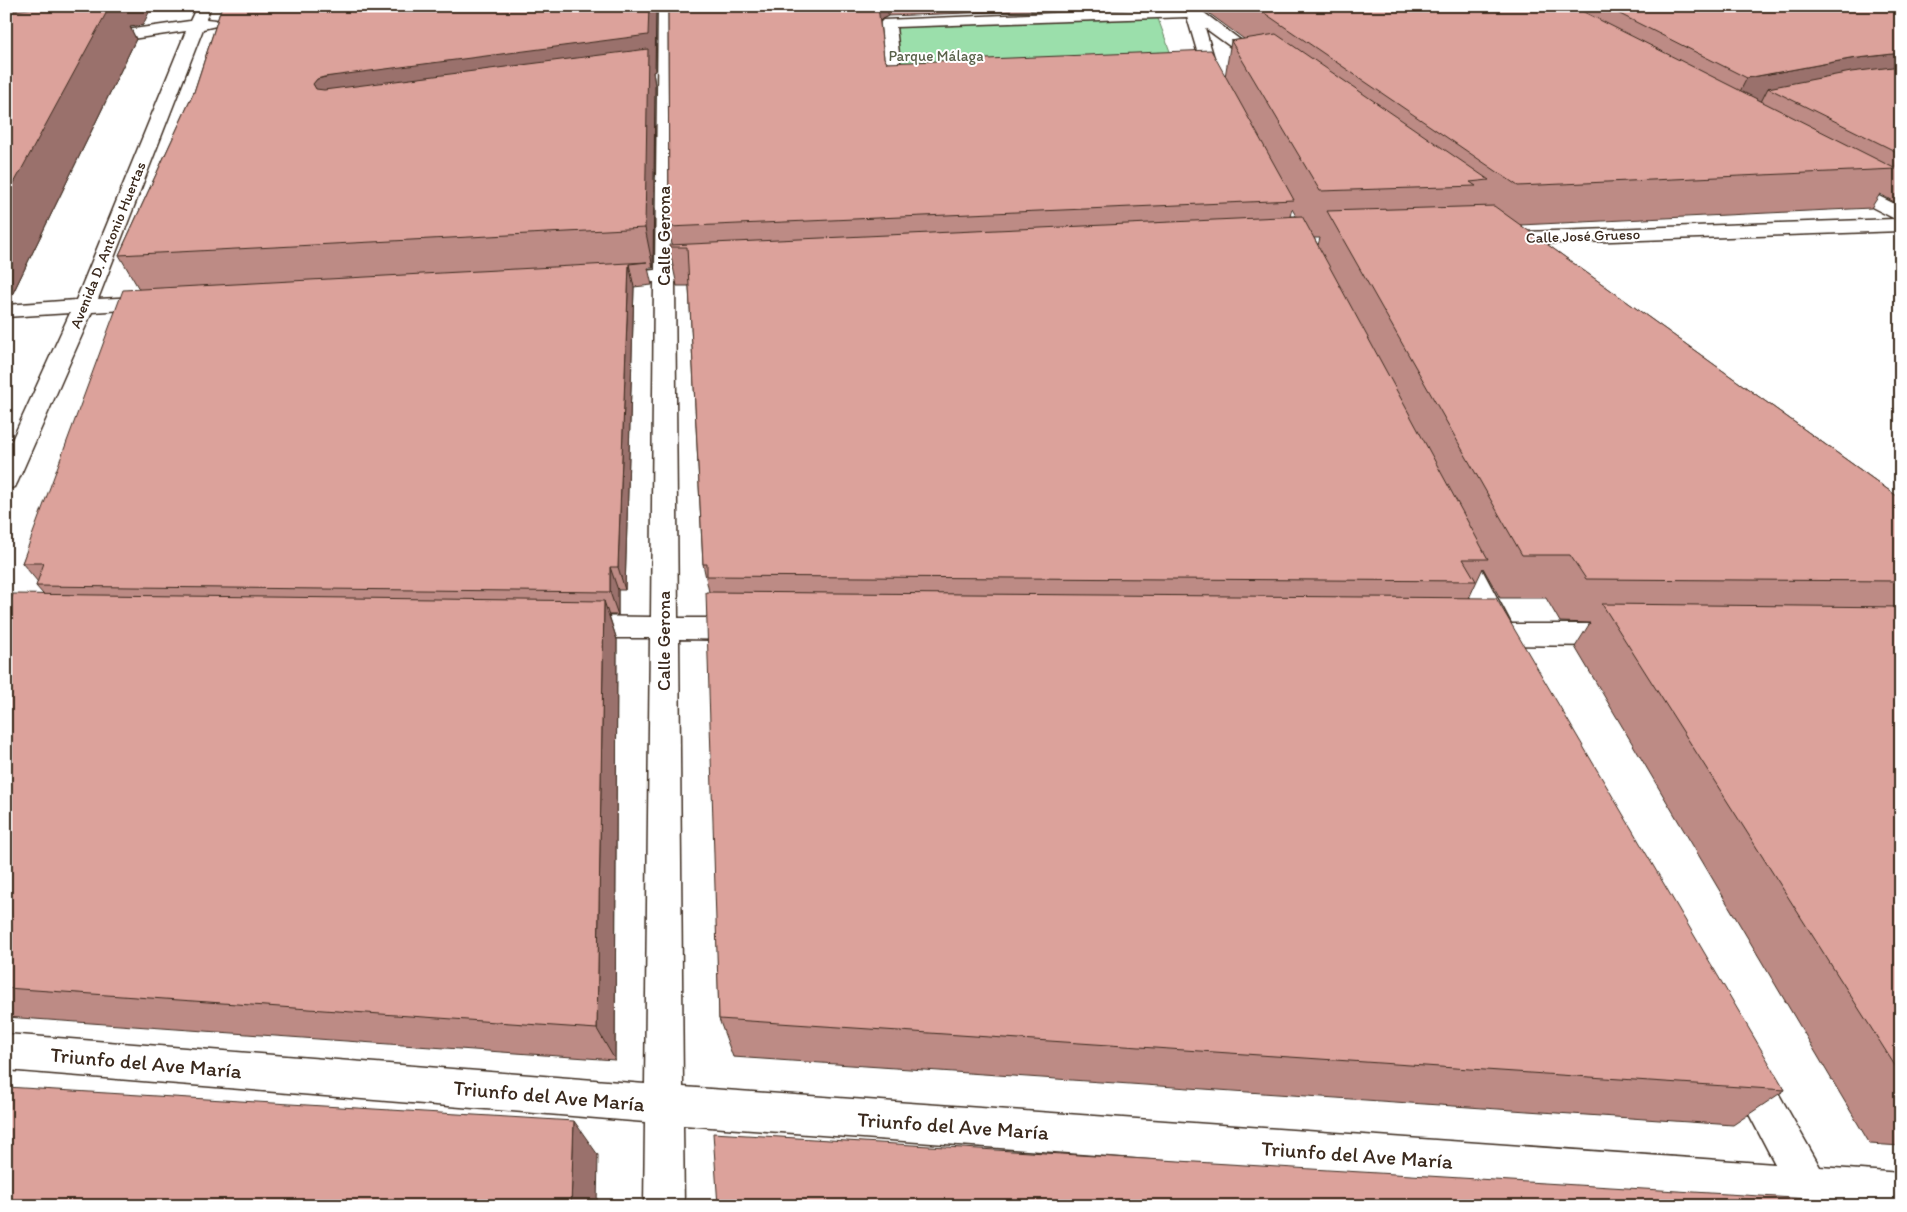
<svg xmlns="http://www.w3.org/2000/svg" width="1907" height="1212" font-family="Itim,sans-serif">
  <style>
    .green { fill: #9bdfab; stroke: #6b8464 }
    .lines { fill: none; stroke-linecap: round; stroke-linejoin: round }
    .street-casing { stroke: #3b2a1e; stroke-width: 3 }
    .street { fill: #fff; fill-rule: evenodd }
    .wall { fill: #bd8b85; stroke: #3b2a1e; fill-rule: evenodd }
    .shaded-wall { fill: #9a716c; stroke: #3b2a1e }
    .building { fill: #dca29b; stroke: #3b2a1e }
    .labels { text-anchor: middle; stroke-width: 4; stroke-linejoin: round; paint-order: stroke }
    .far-park-label { font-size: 15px; fill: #586048; stroke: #fff }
    .far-street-label { font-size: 15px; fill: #3b2a1e; stroke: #fff }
    .street-label { font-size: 18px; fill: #3b2a1e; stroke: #fff }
    .near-street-label { font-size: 21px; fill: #3b2a1e; stroke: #fff }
  </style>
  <rect width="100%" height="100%" fill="#fff"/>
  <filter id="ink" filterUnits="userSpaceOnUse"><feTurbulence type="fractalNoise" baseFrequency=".02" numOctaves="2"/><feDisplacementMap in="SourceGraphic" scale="10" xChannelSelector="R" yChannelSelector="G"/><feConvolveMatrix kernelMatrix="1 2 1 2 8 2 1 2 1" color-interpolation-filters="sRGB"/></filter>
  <g filter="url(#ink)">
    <polygon class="green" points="1157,16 1179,76 901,91 894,25"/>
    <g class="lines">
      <defs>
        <g id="street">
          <polygon points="197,6 211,6 206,19 216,20 219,23 216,26 203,29 98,299 156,296 163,298 167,302 163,306 156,308 92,312 18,481 15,487 6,489 6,453 70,313 6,317 6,305 76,300 186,31 98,44 93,42 90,39 93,36 98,34 190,21"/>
          <polygon points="658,6 672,6 675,269 713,268 720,270 723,274 720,278 675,282 678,618 745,618 755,622 759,629 755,636 745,640 679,639 683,1087 1775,1164 1727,1072 1733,1059 1746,1053 1759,1059 1820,1167 1901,1173 1901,1206 1798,1206 683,1125 684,1206 644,1206 645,1122 6,1070 6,1034 645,1084 650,638 575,638 565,634 561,627 565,620 575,616 651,617 654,282 613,284 606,282 603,278 606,274 655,270"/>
          <polygon points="1179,6 1195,6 1271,63 1269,66 1257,66 1205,28 1222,85 1220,88 1208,88 1187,17 896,27 903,89 908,90 910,94 908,98 889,98 887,94 880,23 883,20 1179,8"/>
          <polygon points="1842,178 1901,207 1901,231 1500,245 1493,243 1490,239 1493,235 1500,233 1895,219 1835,188 1833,184 1835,180"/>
          <polygon points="1459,541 1468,543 1511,624 1620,624 1630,627 1634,635 1630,643 1620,646 1483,645 1473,642 1469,634 1473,626 1484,623 1446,550 1450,543"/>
        </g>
      </defs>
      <use href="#street" class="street-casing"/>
      <use href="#street" class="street"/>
    </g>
    <g class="wall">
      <polygon points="6,6 143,25 130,27 136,39 12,295 6,296"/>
      <polygon points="222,6 656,6 655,71 653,72 655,85 653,268 648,268 652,285 634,287 625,590 618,590 618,615 609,615 617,640 615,1060 6,1017 6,613 43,594 36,586 38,582 22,563 139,289 119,255 194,92"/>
      <path d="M668,6H1149L888,16L882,19L880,21L884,58L887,63L1225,77L1231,41L1244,39L1199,6H1901V206L1880,194L1871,208L1520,225L1901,499V1146L1870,1144L1575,647L1590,623L1560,622L1546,598H1500L1483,568L1469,598L1785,1090L1733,1125L733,1057L719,1019L709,592L703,564L689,286H677L669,247L672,245L669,227ZM1292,209L1296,216H1290ZM1314,238H1320L1318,245Z"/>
    </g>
    <g class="shaded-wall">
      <polygon points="6,6 152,6 143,25 130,27 136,39 12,295 6,287"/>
      <polygon points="649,6 656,6 655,71 653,72 655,85 653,268 645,228 332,116 313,84 317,79"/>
      <polygon points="877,6 888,6 888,16 882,19 878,23"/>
      <polygon points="1901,53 1901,87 1768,88 1757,110 1728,115 1747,78 1850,59"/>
      <polygon points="629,264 634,287 625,590 618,567"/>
      <polygon points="610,567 618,590 618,615 610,592"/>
      <polygon points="604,601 617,640 615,1060 597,1029"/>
      <polygon points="574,1121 598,1155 597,1206 571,1206"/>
    </g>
    <g class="building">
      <polygon points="51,6 110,6 6,198 6,12"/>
      <polygon points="222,6 649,6 648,35 324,77 317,79 313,84 316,89 324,90 648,49 645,228 119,255 194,92"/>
      <polygon points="668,6 878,6 884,58 887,63 1211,50 1294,200 669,227"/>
      <polygon points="1254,6 1572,6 1896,169 1518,186"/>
      <polygon points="1604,6 1901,6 1901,53 1850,59 1747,78"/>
      <polygon points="1276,34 1489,180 1470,182 1476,186 1320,191 1231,41"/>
      <polygon points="1901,66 1901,154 1768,88 1851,72"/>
      <polygon points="1494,206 1901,499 1901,581 1586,579 1570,555 1522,555 1327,211"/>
      <polygon points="1302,216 1488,559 1463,559 1476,581 707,576 707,564 703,564 687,247 669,247 669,245"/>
      <polygon points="647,262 629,264 618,567 610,567 610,592 36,586 44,563 22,563 123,290"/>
      <polygon points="706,592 1496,598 1785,1090 719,1019"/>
      <polygon points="13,594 604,601 597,1029 6,988 6,613"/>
      <polygon points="1602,604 1901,607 1901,1075"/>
      <polygon points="6,1087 574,1121 571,1206 6,1206"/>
      <polygon points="713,1133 1843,1201 1846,1206 718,1206"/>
    </g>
  </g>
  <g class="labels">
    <g class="far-park-label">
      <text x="936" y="61">Parque Málaga</text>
    </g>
    <g class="far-street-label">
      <text transform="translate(1583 236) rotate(-2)" y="5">Calle José Grueso</text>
      <text transform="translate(108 245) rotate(-68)" y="5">Avenida D. Antonio Huertas</text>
    </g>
    <g class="street-label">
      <text transform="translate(664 236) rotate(-90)" y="6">Calle Gerona</text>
      <text transform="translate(664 641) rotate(-90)" y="6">Calle Gerona</text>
    </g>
    <g class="near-street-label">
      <text transform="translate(146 1063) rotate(5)" y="7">Triunfo del Ave María</text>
      <text transform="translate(549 1096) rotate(5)" y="7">Triunfo del Ave María</text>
      <text transform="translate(953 1126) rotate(4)" y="7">Triunfo del Ave María</text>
      <text transform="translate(1357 1155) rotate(4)" y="7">Triunfo del Ave María</text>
    </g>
  </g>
  <rect width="1907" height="1212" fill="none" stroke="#fff" stroke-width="25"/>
  <rect x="12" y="12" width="1882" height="1187" fill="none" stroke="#3b2a1e" stroke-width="2" filter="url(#ink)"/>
</svg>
